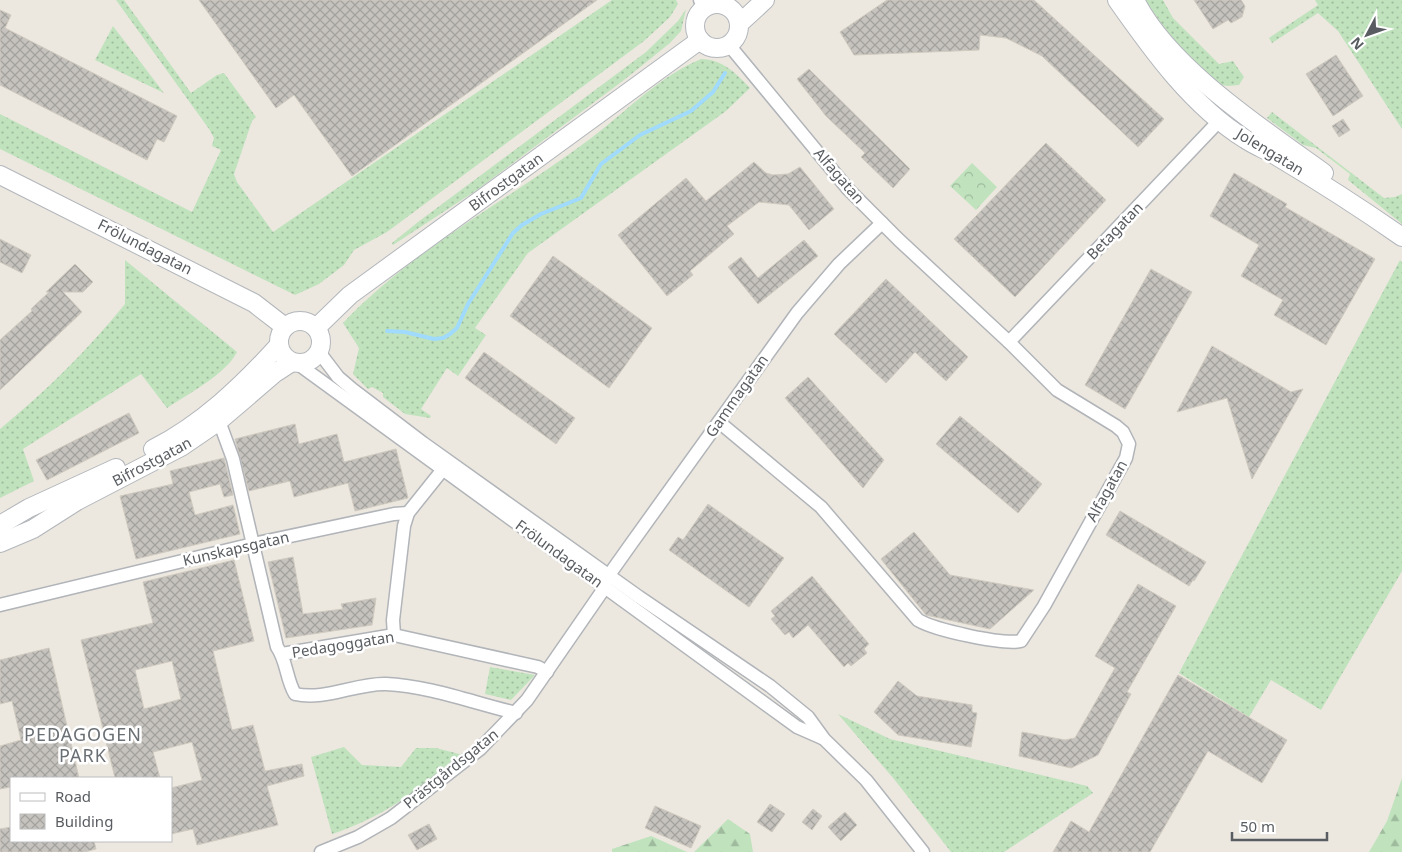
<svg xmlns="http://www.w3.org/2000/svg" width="1402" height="852" font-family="'Noto Sans',sans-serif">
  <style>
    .grass { fill: url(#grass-dots) }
    .forest { fill: url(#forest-firs) }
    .park { fill: url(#park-crowns) }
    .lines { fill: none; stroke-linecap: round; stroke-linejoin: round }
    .stream { stroke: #a0dafc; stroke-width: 4 }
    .building { fill: url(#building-cross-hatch); stroke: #d0cabf; fill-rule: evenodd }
    .street-casing { stroke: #b1b4b8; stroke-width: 15 }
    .secondary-casing { stroke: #b2b6bb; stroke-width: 20 }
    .street { stroke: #fff; stroke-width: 12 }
    .secondary { stroke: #fff; stroke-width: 18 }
    .labels { text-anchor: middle; stroke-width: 5; stroke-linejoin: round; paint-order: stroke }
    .street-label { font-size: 15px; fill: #595d61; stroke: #fff }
    .quarter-label { font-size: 18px; letter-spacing: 1px; fill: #6a6f73; stroke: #fff }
  </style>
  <defs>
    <pattern id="grass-dots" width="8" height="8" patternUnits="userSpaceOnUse" patternTransform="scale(1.25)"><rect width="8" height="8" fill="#c0e3bd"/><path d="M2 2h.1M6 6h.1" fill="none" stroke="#9fbb9d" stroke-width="1.8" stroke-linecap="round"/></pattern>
    <pattern id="forest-firs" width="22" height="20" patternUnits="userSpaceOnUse" patternTransform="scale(1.25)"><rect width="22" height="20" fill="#c0e3bd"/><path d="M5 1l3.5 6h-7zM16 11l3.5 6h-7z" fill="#9fbb9d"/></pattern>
    <pattern id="park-crowns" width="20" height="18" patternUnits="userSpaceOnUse" patternTransform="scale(1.25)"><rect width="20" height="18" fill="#c0e3bd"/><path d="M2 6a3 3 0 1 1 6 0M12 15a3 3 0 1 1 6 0" fill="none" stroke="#9fbb9d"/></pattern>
    <pattern id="building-cross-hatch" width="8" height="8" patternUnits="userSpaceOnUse" patternTransform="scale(1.25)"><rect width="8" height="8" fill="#c6c3be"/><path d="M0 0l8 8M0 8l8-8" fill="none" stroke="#a4a29e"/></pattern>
  </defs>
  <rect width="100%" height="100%" fill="#ece8e0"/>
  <g class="grass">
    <polygon points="116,0 124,0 191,93 217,75 224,73 256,117 252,121 234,174 237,182 273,232 612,0 676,0 678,4 670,17 644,41 387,232 354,250 344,265 319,284 295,295 0,149 0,114 192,212 221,150 212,146 214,138 209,129"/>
    <polygon points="1145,0 1163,0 1173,18 1219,64 1233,61 1244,77 1239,85 1228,86 1215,84 1186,59"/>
    <polygon points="1315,0 1402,0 1402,129 1338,31 1318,13 1272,43 1269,38 1318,5"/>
    <polygon points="686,9 681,31 670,43 624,80 477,190 393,245 392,243 418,222 646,52 678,21"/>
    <polygon points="113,26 164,93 95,60"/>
    <path d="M701,59C722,59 736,73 750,88L726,111L528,253L475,328L486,335L458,376L447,368L421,409L431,416L430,418L405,414L383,397V393L372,387L368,389L353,374L359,348L343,323C414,248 509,200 590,139C626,112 659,76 701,59Z"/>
    <polygon points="1272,112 1384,198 1395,197 1402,194 1402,224 1348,180 1350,174 1316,148 1303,145 1267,118"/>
    <path d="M125,260L237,352C226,374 188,394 167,408L141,374L23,449L34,481L0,498V429C46,391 88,350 125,304Z"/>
    <polygon points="1400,260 1402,262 1402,571 1321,710 1271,680 1249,717 1179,673"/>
    <polygon points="490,667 535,675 511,700 485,694"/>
    <polygon points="838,714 890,739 1087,786 1093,793 1004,852 951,852 894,779"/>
    <path d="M344,747L362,765L401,767L416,748H436L463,755C420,788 385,817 332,834L311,757Z"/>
  </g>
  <g class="forest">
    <polygon points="1402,778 1402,852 1369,852 1387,821"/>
    <polygon points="728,819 750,834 753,852 694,852"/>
    <polygon points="651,836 687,852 612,852 612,849"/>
  </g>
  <polygon class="park" points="972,163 997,187 976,210 950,186"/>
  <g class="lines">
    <polyline class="stream" points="387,331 405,332 434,339 443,338 450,334 457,328 468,304 513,233 522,225 541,214 581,198 601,164 640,135 691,111 713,92 725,73"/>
  </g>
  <g class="building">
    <polygon points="199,0 597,0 352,176 294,95 276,108"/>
    <polygon points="887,0 1034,0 1164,119 1138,147 1042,56 1006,38 980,35 979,50 854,55 840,32"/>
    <polygon points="1194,0 1241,0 1245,6 1242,17 1231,23 1228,20 1213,29"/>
    <polygon points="0,10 11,15 5,28 177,116 164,142 157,139 147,160 0,85"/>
    <polygon points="1336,55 1363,96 1333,116 1306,74"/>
    <polygon points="809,69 910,169 893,188 861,157 865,153 826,116 797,79"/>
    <polygon points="1343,119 1350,130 1339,137 1332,126"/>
    <polygon points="1046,143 1106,200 1015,297 954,239"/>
    <polygon points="754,162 766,173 773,175 788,174 800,167 834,209 809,230 789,205 759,202 727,226 734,234 690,271 693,275 667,296 618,235 686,178 706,201"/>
    <polygon points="1234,173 1287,204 1285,207 1375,259 1326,345 1274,315 1283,300 1241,276 1259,245 1210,216"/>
    <polygon points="0,239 31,255 22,273 0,262"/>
    <polygon points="804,240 818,256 758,304 728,267 741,257 758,278"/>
    <polygon points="553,256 652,328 609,388 510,316"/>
    <polygon points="75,264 93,282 83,292 63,292 82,312 0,390 0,340 32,311 31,309 49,292 46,292"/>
    <polygon points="1151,269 1192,292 1125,409 1085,385"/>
    <polygon points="886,279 968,357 946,381 915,352 886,383 834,334"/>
    <polygon points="1212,346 1291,392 1303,389 1252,479 1227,398 1177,412"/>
    <polygon points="484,352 575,418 556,444 465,378"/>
    <polygon points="808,377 884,460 863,488 785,398"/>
    <polygon points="129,413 139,433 47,480 36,460"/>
    <polygon points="960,416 1042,484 1018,513 936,444"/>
    <polygon points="295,424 299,444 337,434 344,462 396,449 408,498 355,511 348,483 294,497 290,481 249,491 235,439"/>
    <polygon points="224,458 233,495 224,497 220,484 189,492 195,515 233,505 240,534 136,559 120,496 173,484 170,471"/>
    <polygon points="708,504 784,558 749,607 669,550 678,537 683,540"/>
    <polygon points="1120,511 1206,562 1194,581 1193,580 1189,586 1106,535"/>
    <polygon points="914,532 950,575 1034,590 990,629 926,615 881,559"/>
    <polygon points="293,557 303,614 343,609 341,604 376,598 372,625 286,638 268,562"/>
    <path d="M234,560L254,641L213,651L232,730L253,725L265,771L302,764L304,776L267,786L278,825L197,845L193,829L171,834V788L202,780L192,742L153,752L160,778H115L81,640L153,623L143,582ZM172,661L181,699L144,709L135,670Z"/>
    <polygon points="812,576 869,644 864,649 867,653 851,666 848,663 844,667 808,625 793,638 789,632 785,635 771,619 775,616 771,611"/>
    <polygon points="1138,584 1176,606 1127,692 1131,694 1098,755 1071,768 1019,756 1022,732 1065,740 1075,738 1115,668 1095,656"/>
    <polygon points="49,648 79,778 11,778 11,787 0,789 0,746 21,740 12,701 0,704 0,660"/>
    <polygon points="1178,675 1287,740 1262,783 1208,751 1150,852 1053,852 1071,821 1089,832"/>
    <polygon points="898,681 917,696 972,705 972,712 977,713 971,747 898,735 874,712"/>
    <polygon points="770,804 785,814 772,832 757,822"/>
    <polygon points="655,806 701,826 691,848 645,828"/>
    <polygon points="813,809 822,816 812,830 802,822"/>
    <polygon points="845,812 857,825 841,841 828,827"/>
    <polygon points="429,824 437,839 417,850 408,835"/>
    <polygon points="11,827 11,841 94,841 96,849 85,852 0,852 0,829"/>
  </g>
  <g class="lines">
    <defs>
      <g id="street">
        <polyline points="700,0 706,7"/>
        <polyline points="1009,342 1220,120"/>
        <polyline points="319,352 338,377 352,389 423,443 639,597 770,686 808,717 824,739 866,780 923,852"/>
        <polyline points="298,364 797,727 822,738"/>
        <path d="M219,421L233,459L277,647C287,661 286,679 295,694C325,701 356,683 386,684C429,686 474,703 516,713"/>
        <path d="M719,422L821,507L918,620C935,630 1002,645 1021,641L1044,606L1126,458L1129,444L1123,432L1116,426L1057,390L1009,342L899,240L848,189L729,45"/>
        <polyline points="0,605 253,544 394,514 408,513"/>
        <polyline points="394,635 393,620 404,526 408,513 448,463"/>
        <polyline points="282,654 394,635 538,667 547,672"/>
        <polyline points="321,852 358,837 391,818 480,749 527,700 601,593 609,575 631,544 797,313 839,264 882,223"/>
      </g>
      <g id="secondary">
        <path d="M1117,0C1152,50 1192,106 1245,139C1255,146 1267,150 1278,157C1320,182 1362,209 1402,237"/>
        <path d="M1135,0C1168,67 1263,129 1324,173"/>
        <circle cx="717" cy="26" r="22"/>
        <polyline points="739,24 765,0"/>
        <polyline points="0,175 254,303 285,327"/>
        <circle cx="300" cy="342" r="21"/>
        <polyline points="316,328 350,295 700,40"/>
        <path d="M153,449C202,424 242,386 279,345"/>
        <polyline points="0,525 29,508 116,468"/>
        <polyline points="0,543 33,529 77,501 181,447 219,421 275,373 292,362"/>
      </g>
    </defs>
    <use href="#street" class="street-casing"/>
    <use href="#secondary" class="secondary-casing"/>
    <use href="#street" class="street"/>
    <use href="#secondary" class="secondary"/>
  </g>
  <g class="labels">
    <g class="street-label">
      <text transform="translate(1270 152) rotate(31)" y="5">Jolengatan</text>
      <text transform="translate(839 176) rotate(49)" y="5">Alfagatan</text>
      <text transform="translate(506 182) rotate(-36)" y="5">Bifrostgatan</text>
      <text transform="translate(1115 231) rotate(-46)" y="5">Betagatan</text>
      <text transform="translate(145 247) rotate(27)" y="5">Frölundagatan</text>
      <text transform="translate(737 396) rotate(-55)" y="5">Gammagatan</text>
      <text transform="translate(152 462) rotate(-28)" y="5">Bifrostgatan</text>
      <text transform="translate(1107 491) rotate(-61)" y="5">Alfagatan</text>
      <text transform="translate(236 549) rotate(-13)" y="5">Kunskapsgatan</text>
      <text transform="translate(559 554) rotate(36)" y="5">Frölundagatan</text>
      <text transform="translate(343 645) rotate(-9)" y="5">Pedagoggatan</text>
      <text transform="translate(451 769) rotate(-39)" y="5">Prästgårdsgatan</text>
    </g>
    <g class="quarter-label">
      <text x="83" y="741">PEDAGOGEN<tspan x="83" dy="21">PARK</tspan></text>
    </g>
  </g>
  <rect x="10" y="777" width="162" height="65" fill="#ffffff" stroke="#bdbec0"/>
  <rect x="20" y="793" width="25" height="8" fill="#ffffff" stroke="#bdbec0"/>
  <text x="55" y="802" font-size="15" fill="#595d61">Road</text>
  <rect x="20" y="814" width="25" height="15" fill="url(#building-cross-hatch)" stroke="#bdbec0"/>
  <text x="55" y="827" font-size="15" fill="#595d61">Building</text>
  <g transform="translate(1367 35) rotate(229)" stroke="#ffffff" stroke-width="4" paint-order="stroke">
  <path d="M0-4L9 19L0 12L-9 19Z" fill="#595d61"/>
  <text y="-8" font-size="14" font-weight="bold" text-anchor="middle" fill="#595d61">N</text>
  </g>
  <path d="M1232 832v8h95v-8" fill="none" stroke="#595d61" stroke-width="2.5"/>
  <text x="1240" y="832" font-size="15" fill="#595d61" stroke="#ffffff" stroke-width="4" paint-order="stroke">50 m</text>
</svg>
